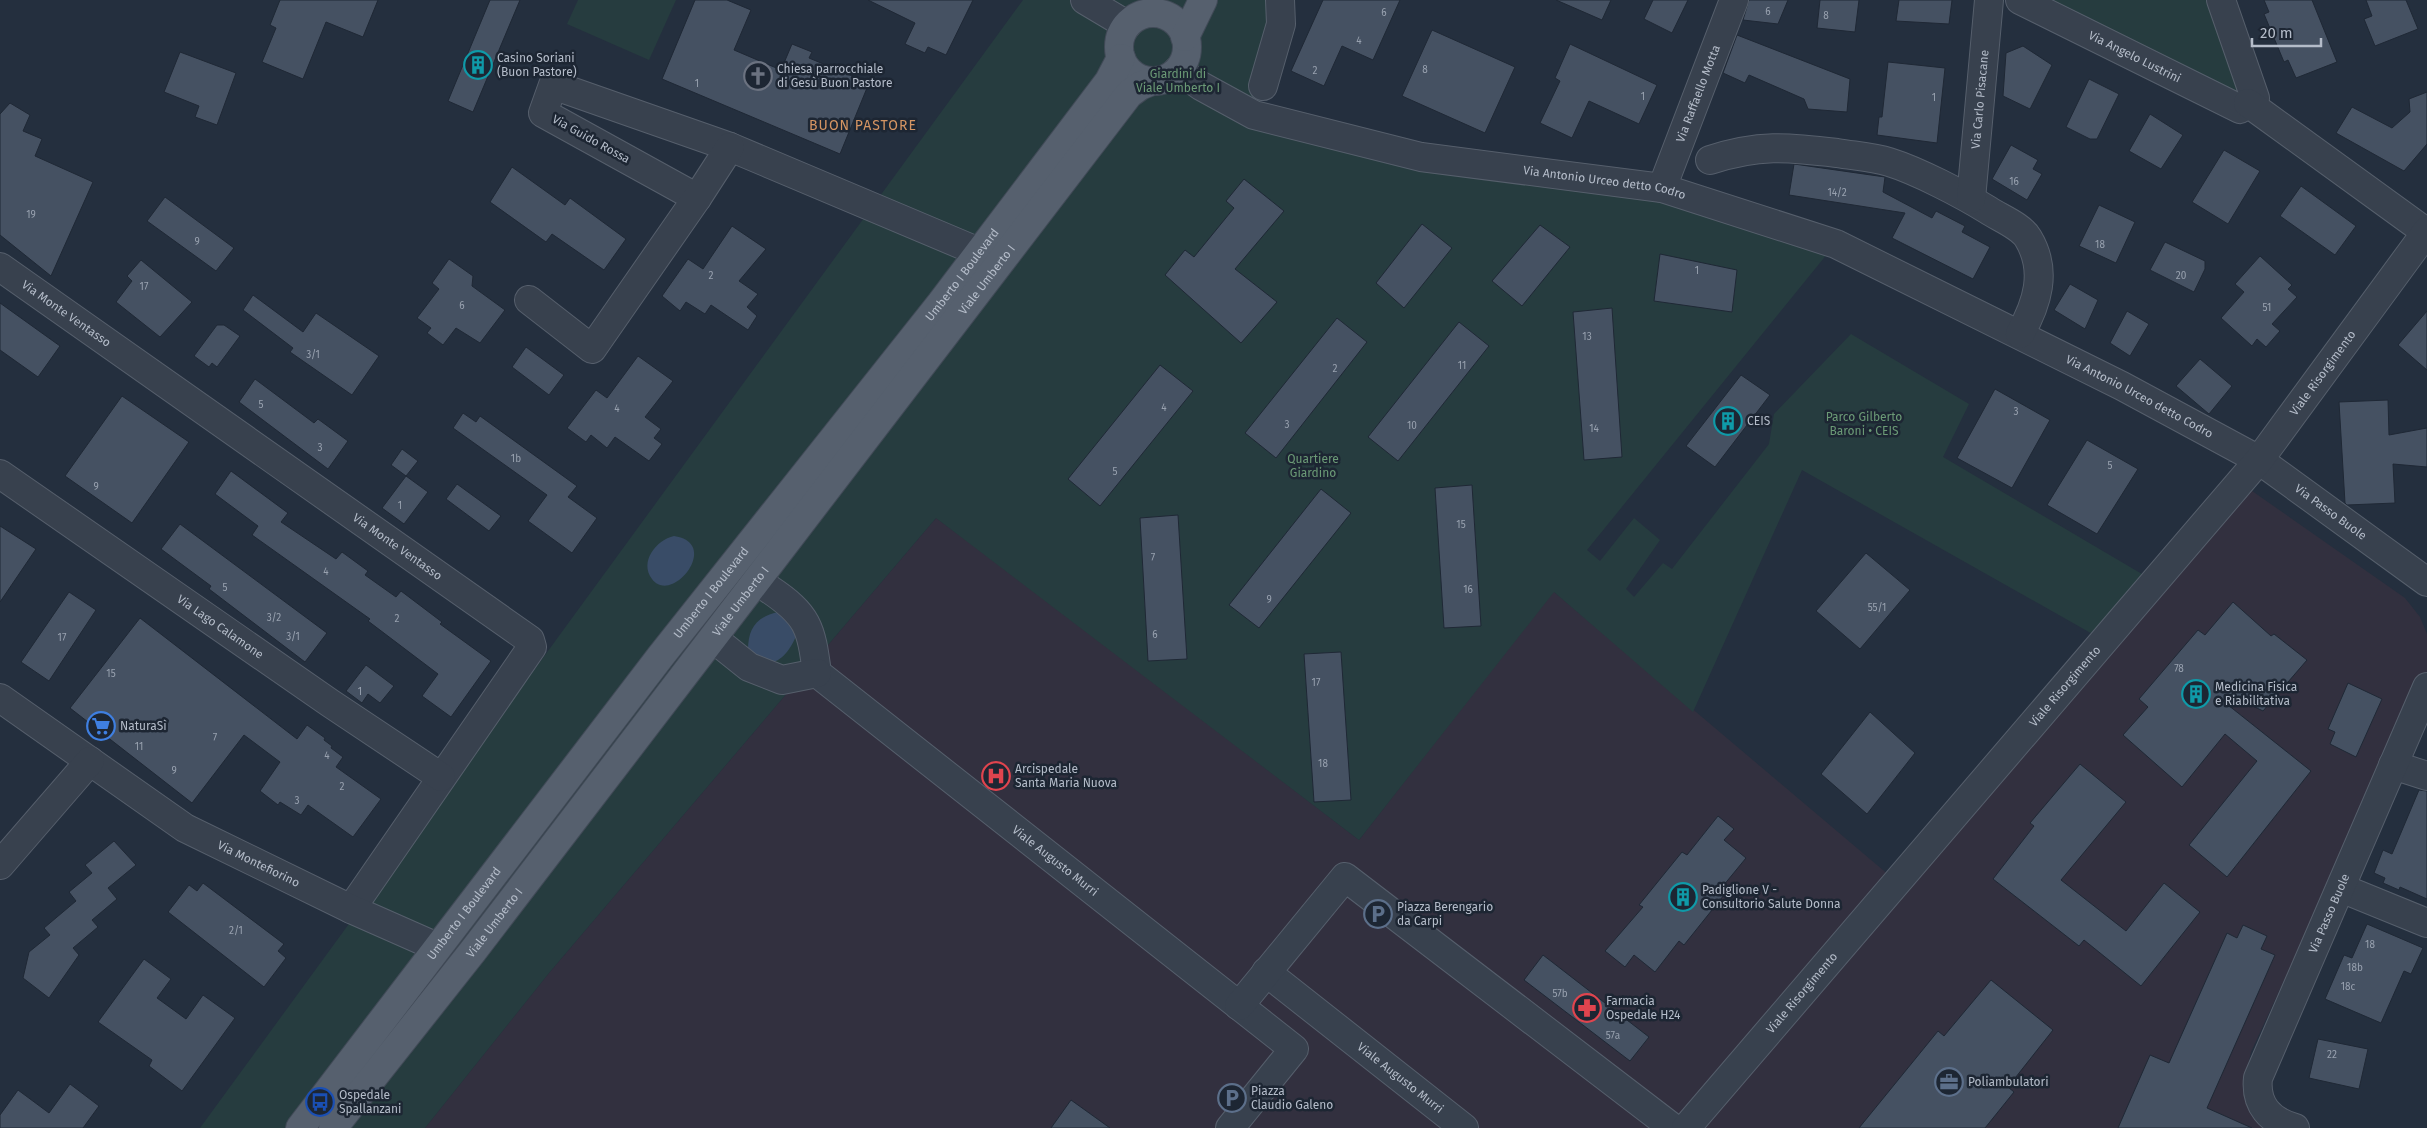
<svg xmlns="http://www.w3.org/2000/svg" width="2427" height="1128" font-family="'Fira Sans',sans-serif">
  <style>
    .medical { fill: #32303f }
    .green { fill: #263c3f }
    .water { fill: #394c67 }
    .building { fill: #455162; stroke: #1f2835 }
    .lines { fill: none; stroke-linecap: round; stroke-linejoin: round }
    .minor-casing { stroke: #565f6c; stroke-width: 30 }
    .major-casing { stroke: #414a57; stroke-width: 30 }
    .minor { stroke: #38414e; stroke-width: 28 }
    .major { stroke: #56606e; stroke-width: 28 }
    .labels { text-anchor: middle; stroke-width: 5; stroke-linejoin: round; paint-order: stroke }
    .number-label { font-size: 10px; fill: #98a1af }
    .street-label { font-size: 12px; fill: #b4bcc9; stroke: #1d2633 }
    .poi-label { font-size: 12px; fill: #b4bcc9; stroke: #1d2633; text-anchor: start }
    .park-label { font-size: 12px; fill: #6b9a76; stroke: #1d2633 }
    .neighbourhood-label { font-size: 14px; letter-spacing: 1px; fill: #d59563; stroke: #1d2633 }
  </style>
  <rect width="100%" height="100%" fill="#242f3e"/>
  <polygon class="medical" points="2245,486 2405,598 2420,617 2427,634 2427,671 2251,1052 2245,1078 2265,1128 425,1128 549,973 936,518 1023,582 1359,840 1553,591 1903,887"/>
  <g class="green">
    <polygon points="578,0 676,0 649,60 567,24"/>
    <polygon points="1023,0 1290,0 1279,66 1250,120 1660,194 1832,248 1587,550 1600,561 1634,518 1660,540 1626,589 1634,597 1663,563 1672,569 1769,444 1774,414 1851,334 1969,404 1943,457 2147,577 2096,636 1802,470 1693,712 1554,592 1359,840 936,518 549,973 425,1128 200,1128"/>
    <polygon points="2020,0 2221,0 2255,98 2240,109"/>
  </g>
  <g class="water">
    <path d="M674,536C722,543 672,606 652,579C639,562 656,540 674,536Z"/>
    <path d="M779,612L790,617L796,636C791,649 778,669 760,661C756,659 751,653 748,650C748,628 757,616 779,612Z"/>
  </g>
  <g class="building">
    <polygon points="280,0 378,0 363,37 326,22 303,79 262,62 276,28 270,25"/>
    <polygon points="490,0 520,0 473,112 448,101"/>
    <polygon points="695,0 727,0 751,10 734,50 781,70 792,44 812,52 809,58 869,83 840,154 662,79"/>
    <polygon points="868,0 973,0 946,55 928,47 925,53 905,44 915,23"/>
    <polygon points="1323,0 1400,0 1373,60 1342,46 1324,86 1291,71"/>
    <polygon points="1556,0 1611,0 1602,20"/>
    <polygon points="1653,0 1688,0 1672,33 1644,19"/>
    <polygon points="1749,0 1788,0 1778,24 1743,20"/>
    <polygon points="1820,0 1859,0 1855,32 1817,28"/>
    <polygon points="1899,0 1952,0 1949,24 1896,21"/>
    <polygon points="2264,0 2312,0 2337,62 2296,78 2288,60 2284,62 2264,14 2269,12"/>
    <polygon points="2366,0 2406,0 2418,29 2375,46 2364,19 2372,16"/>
    <polygon points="1432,30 1515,67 1485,133 1402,96"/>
    <polygon points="1737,35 1850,79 1847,112 1808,109 1804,99 1749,75 1745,83 1723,73"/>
    <polygon points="1570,44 1657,85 1639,124 1589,101 1572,138 1540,123 1560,81 1555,78"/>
    <polygon points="2023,46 2052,65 2030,109 2003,96 2006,53"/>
    <polygon points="180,52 236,73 217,125 195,117 199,106 164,92"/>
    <polygon points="1888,62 1945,68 1937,143 1877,135 1879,117 1882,117"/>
    <polygon points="2089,79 2119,94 2097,139 2090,139 2066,127"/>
    <polygon points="2427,92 2427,144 2404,171 2336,133 2352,107 2392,128 2410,112 2409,99"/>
    <polygon points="10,103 30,115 23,131 42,139 35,156 93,182 51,276 0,235 0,114"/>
    <polygon points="2150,114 2183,135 2161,169 2129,151"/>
    <polygon points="2011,145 2038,160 2033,169 2042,174 2027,200 1992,179"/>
    <polygon points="2224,150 2260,171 2228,224 2192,202"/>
    <polygon points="1794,164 1885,177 1883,192 1932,218 1936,211 1965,226 1962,232 1990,247 1973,279 1892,238 1905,213 1789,195"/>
    <polygon points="512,167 565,205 570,198 626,239 604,270 552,234 546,242 490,202"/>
    <polygon points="1244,179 1284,211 1235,269 1277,302 1241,343 1165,275 1185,250 1194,257 1234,208 1226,201"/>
    <polygon points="2301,186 2356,226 2335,255 2280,216"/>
    <polygon points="165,197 234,248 216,271 147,221"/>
    <polygon points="2099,205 2135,222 2116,263 2079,246"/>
    <polygon points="1422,224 1452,248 1404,308 1376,283"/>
    <polygon points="1540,225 1570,247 1522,306 1492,281"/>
    <polygon points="732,226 766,249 739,281 758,294 747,307 757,316 748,330 711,305 705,314 686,302 680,311 662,296 688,259 703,269"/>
    <polygon points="2165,242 2205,261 2205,269 2194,292 2150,270"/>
    <polygon points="1660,254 1737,270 1732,312 1654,301"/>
    <polygon points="2260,256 2292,285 2288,289 2297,297 2272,324 2280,331 2266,347 2257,339 2252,346 2221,318 2244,292 2235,284"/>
    <polygon points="449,259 473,276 472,286 505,310 480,343 456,328 443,345 427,333 431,328 417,318 439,289 432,283"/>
    <polygon points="141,260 192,302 160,337 116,302 132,281 127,276"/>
    <polygon points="2070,284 2098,300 2085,329 2054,310"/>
    <polygon points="253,295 303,332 316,313 379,356 352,395 290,352 293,348 243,310"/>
    <polygon points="0,303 60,346 38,377 0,350"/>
    <polygon points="1612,308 1622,457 1584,460 1573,312"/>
    <polygon points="2127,311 2149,324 2130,356 2110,343"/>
    <polygon points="2427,311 2427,370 2398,345"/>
    <polygon points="1337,318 1367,342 1276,458 1245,433"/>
    <polygon points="1459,322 1489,346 1398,461 1368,437"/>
    <polygon points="217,325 224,325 240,336 217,367 212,363 209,367 194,356"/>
    <polygon points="526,347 564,375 549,395 512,367"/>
    <polygon points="638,356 673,381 645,417 661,429 654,438 662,444 649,461 615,437 607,448 591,435 586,442 567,428 596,390 607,398"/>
    <polygon points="2200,359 2232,386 2209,414 2176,386"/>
    <polygon points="1160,365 1193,391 1100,506 1068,479"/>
    <polygon points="1741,375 1770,395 1715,467 1686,446"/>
    <polygon points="255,379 314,423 318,419 348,441 328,469 239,402"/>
    <polygon points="1995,389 2050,420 2012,488 1957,458"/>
    <polygon points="122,396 189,442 132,523 65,476"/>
    <polygon points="2388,400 2389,435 2427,428 2427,467 2393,464 2395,503 2347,505 2345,503 2339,402"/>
    <polygon points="463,413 476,422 480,416 577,486 568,497 597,518 572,553 528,521 547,495 453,428"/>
    <polygon points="2087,440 2138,469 2097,534 2047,505"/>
    <polygon points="402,449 418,461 406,476 391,465"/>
    <polygon points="231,471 288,513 281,522 336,559 342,552 368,571 365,575 396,597 401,591 442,622 440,624 491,661 451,717 422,696 438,674 368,621 370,619 252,535 258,526 215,494"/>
    <polygon points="406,476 428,492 404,524 382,508"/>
    <polygon points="457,484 501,516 489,531 446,499"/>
    <polygon points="1472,485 1481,626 1444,628 1435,488"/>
    <polygon points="1321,489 1351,513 1259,628 1229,605"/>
    <polygon points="1178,515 1187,659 1148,661 1140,518"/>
    <polygon points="180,524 327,633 305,662 209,589 211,586 161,549"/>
    <polygon points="0,526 36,549 0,602"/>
    <polygon points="1866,553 1910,590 1860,649 1816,611"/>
    <polygon points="69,592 96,610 49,681 21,662"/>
    <polygon points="2233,602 2271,636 2274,634 2307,660 2263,711 2228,694 2223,701 2311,771 2227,877 2189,845 2257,761 2225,734 2182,787 2123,735 2148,707 2139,699 2198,630 2205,635"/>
    <polygon points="140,618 297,739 307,725 325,738 324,740 332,746 331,748 343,757 336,767 381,799 353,837 308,805 301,815 280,802 278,805 260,791 280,762 244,735 192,803 70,708"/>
    <polygon points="1341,652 1351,800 1314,802 1304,654"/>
    <polygon points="366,665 394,686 380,703 368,694 362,703 346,691"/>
    <polygon points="2348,683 2382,699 2356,757 2330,744 2335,732 2328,729"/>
    <polygon points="1870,712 1915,753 1867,814 1821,774"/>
    <polygon points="2080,764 2126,802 2061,880 2126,931 2164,883 2200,912 2141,986 2084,940 2079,946 1993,879 2034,826 2030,823"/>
    <polygon points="2419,790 2427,791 2427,899 2400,887 2399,890 2383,883 2385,878 2374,873 2383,850 2392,854"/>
    <polygon points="1718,816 1734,829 1724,840 1746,858 1723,886 1728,890 1684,945 1679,941 1655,972 1634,955 1625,967 1605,951 1643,907 1639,905 1682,852 1687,855"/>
    <polygon points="114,841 136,865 108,888 117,899 92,920 98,927 73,948 79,955 49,998 23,978 29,952 50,935 44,928 76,901 69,892 92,873 85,865"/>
    <polygon points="203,883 284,944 278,951 286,958 264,987 168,912 189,885 197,891"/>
    <polygon points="2367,924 2423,948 2411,974 2404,971 2381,1023 2325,999 2344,955 2352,958"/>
    <polygon points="2243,925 2267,936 2261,949 2275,955 2207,1108 2252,1128 2118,1128 2150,1055 2169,1063 2227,933 2237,938"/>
    <polygon points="1543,955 1649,1037 1630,1061 1524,980"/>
    <polygon points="144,959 171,979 157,998 186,1019 203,995 235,1018 182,1091 149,1066 152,1060 98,1022"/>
    <polygon points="1991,980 2053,1030 2008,1087 2014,1092 1985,1128 1859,1128 1938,1031 1944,1036"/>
    <polygon points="2318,1039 2368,1049 2359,1089 2309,1078"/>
    <polygon points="70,1084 99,1106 83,1128 0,1128 0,1115 18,1090 49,1113"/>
    <polygon points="1071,1100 1110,1128 1051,1128"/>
  </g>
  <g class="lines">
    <defs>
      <g id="minor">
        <polyline points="1085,0 1127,25"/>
        <path id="s1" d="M2020,0L2240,109L2255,98L2221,0"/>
        <path id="s2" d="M1178,70L1201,86L1254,115L1421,157L1662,188L1836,244L2122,386L2259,460L2427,582"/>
        <polyline points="1263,86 1281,24 1280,0"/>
        <polyline points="2248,103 2426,232"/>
        <path d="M1710,160C1759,144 1787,147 1837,153C1855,156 1873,157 1889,162C1918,171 1962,194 1988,210C2000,218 2021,226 2028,238C2048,271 2037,304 2020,334"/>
        <path id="s3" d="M1662,188L1734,0"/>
        <polyline points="697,198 543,113 553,85 730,147 979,252"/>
        <path id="s4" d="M1971,199L1989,0"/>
        <path id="s5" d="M0,267L530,640L532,647L351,909"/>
        <polyline points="529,300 592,349 697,198 730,147"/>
        <path id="s6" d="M0,474L330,703L441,777"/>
        <path id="s7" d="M769,589C808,615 811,627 817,673L1294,1049L1230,1128"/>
        <polyline points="724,647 749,667 782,680 817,673"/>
        <path id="s8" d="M0,698L185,828L351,909L437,947"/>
        <polyline points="2393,765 2427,776"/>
        <polyline points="0,865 90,761"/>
        <polyline points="2341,888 2427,923"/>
        <path id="s9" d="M1266,972L1464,1128"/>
        <polyline points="1239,1006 1345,877 1673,1128"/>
        <path id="s10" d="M1686,1128L2259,460L2427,231"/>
        <path id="s11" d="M2295,1128C2270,1121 2255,1105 2258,1078L2427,687"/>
      </g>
      <g id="major">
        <circle cx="1153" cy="47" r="34"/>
        <polyline points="1185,37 1203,0"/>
        <path id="s12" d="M300,1128L660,657L941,303L1109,81L1121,58"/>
        <path id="s13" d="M333,1128L473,951L1129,94L1140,86L1152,81"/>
      </g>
    </defs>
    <use href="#minor" class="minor-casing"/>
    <use href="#major" class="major-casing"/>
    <use href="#minor" class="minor"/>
    <use href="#major" class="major"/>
  </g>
  <defs>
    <symbol id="building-ring" viewBox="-11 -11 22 22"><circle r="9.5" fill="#1d2633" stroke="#0f9aa8" stroke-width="1.5"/><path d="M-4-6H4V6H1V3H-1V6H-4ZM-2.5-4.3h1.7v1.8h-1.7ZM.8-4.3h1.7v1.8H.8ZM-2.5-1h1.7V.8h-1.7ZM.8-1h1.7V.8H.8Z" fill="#0f9aa8"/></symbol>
    <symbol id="church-ring" viewBox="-11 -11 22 22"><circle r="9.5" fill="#1d2633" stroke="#6b7280" stroke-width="1.5"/><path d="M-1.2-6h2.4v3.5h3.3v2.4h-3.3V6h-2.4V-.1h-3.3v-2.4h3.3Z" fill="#6b7280"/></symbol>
    <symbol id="supermarket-ring" viewBox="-11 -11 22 22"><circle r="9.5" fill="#1d2633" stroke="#3f7fe0" stroke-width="1.5"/><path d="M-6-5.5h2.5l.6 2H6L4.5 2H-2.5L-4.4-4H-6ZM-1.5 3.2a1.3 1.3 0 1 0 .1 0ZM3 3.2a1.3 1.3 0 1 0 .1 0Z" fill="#3f7fe0"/></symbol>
    <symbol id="hospital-ring" viewBox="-11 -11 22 22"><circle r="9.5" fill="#1d2633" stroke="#e0444e" stroke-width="1.5"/><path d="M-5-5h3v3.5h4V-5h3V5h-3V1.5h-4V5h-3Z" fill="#e0444e"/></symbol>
    <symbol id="parking-ring" viewBox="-11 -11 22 22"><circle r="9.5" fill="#1d2633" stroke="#5c6f8a" stroke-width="1.5"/><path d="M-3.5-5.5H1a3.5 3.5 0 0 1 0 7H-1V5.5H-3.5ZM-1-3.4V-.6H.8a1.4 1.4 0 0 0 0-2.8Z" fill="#5c6f8a"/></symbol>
    <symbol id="pharmacy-ring" viewBox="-11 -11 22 22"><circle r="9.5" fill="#1d2633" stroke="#e0444e" stroke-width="1.5"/><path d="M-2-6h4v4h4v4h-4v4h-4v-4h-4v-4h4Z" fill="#e0444e"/></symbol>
    <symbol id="office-ring" viewBox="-11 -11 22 22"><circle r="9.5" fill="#1d2633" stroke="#5c6f8a" stroke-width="1.5"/><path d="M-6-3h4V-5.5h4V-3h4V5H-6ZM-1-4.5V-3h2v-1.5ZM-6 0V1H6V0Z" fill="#5c6f8a"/></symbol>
    <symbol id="bus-ring" viewBox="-11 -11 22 22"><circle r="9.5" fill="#1d2633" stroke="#1a4fb4" stroke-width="1.5"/><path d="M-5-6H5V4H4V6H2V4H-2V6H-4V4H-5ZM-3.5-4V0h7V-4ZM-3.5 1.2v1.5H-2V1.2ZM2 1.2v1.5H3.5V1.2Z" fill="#1a4fb4"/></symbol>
  </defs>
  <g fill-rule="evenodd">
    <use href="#building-ring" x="462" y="49" width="32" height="32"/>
    <use href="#church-ring" x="742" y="60" width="32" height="32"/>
    <use href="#building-ring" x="1712" y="405" width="32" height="32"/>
    <use href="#building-ring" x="2180" y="678" width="32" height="32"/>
    <use href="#supermarket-ring" x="85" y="710" width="32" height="32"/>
    <use href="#hospital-ring" x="980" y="760" width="32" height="32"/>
    <use href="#building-ring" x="1667" y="881" width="32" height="32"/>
    <use href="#parking-ring" x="1362" y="898" width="32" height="32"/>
    <use href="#pharmacy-ring" x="1571" y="992" width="32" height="32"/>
    <use href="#office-ring" x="1933" y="1066" width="32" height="32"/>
    <use href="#parking-ring" x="1216" y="1082" width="32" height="32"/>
    <use href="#bus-ring" x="304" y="1086" width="32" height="32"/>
  </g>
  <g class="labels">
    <g class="number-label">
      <text x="1768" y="15">6</text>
      <text x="1384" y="16">6</text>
      <text x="1826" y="19">8</text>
      <text x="1359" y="44">4</text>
      <text x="1425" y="73">8</text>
      <text x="1315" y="74">2</text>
      <text x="697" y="87">1</text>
      <text x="1643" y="100">1</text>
      <text x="1934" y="101">1</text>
      <text x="2014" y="185">16</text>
      <text x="1837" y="196">14/2</text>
      <text x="31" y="218">19</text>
      <text x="197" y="245">9</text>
      <text x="2100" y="248">18</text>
      <text x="1697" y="274">1</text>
      <text x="711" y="279">2</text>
      <text x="2181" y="279">20</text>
      <text x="144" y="290">17</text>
      <text x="462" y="309">6</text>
      <text x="2267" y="311">51</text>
      <text x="1587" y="340">13</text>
      <text x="313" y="358">3/1</text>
      <text x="1462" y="369">11</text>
      <text x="1335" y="372">2</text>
      <text x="261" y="408">5</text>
      <text x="1164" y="411">4</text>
      <text x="617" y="412">4</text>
      <text x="2016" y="415">3</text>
      <text x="1287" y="428">3</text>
      <text x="1412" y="429">10</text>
      <text x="1594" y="432">14</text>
      <text x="320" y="451">3</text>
      <text x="516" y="462">1b</text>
      <text x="2110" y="469">5</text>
      <text x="1115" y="475">5</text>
      <text x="96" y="490">9</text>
      <text x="400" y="509">1</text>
      <text x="1461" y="528">15</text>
      <text x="1153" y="561">7</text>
      <text x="326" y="575">4</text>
      <text x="225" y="591">5</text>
      <text x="1468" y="593">16</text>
      <text x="1269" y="603">9</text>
      <text x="1877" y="611">55/1</text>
      <text x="274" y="621">3/2</text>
      <text x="397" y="622">2</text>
      <text x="1155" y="638">6</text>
      <text x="293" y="640">3/1</text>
      <text x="62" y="641">17</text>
      <text x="2179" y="672">78</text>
      <text x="111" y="677">15</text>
      <text x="1316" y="686">17</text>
      <text x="360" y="695">1</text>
      <text x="215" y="741">7</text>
      <text x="139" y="750">11</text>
      <text x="327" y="759">4</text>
      <text x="1323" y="767">18</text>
      <text x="174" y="774">9</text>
      <text x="342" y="790">2</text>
      <text x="297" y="804">3</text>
      <text x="236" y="934">2/1</text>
      <text x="2370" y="948">18</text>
      <text x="2355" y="971">18b</text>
      <text x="2348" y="990">18c</text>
      <text x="1560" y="997">57b</text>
      <text x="1613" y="1039">57a</text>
      <text x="2332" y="1058">22</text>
    </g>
    <g class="street-label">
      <text dy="4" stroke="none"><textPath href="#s1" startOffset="128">Via Angelo Lustrini</textPath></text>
      <text dy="4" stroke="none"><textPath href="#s3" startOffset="101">Via Raffaello Motta</textPath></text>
      <text dy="4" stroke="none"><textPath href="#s4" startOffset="100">Via Carlo Pisacane</textPath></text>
      <text transform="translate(591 139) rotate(29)" y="4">Via Guido Rossa</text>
      <text dy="4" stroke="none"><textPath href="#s2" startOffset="446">Via Antonio Urceo detto Codro</textPath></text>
      <text dy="4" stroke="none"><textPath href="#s12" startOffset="1080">Umberto I Boulevard</textPath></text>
      <text dy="4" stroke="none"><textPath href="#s13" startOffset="1071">Viale Umberto I</textPath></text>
      <text dy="4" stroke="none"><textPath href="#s5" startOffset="81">Via Monte Ventasso</textPath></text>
      <text dy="4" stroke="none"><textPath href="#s10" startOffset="988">Viale Risorgimento</textPath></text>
      <text dy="4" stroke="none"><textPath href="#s2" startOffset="1026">Via Antonio Urceo detto Codro</textPath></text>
      <text dy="4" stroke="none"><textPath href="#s2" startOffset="1250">Via Passo Buole</textPath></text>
      <text dy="4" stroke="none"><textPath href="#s5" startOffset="486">Via Monte Ventasso</textPath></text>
      <text dy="4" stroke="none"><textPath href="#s12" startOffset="675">Umberto I Boulevard</textPath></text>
      <text dy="4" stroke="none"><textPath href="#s13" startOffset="666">Viale Umberto I</textPath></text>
      <text dy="4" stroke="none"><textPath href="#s6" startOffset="268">Via Lago Calamone</textPath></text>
      <text dy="4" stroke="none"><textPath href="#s10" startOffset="582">Viale Risorgimento</textPath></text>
      <text dy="4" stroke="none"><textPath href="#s7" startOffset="405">Viale Augusto Murri</textPath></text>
      <text dy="4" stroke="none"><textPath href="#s8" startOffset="308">Via Montefiorino</textPath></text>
      <text dy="4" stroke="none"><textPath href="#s12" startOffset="270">Umberto I Boulevard</textPath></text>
      <text dy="4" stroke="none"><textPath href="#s11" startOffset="248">Via Passo Buole</textPath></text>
      <text dy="4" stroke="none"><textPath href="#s13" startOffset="261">Viale Umberto I</textPath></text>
      <text dy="4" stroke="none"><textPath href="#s10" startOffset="178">Viale Risorgimento</textPath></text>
      <text dy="4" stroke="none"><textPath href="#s9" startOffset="171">Viale Augusto Murri</textPath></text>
    </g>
    <g class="poi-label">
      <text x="497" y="62">Casino Soriani<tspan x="497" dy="14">(Buon Pastore)</tspan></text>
      <text x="777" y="73">Chiesa parrocchiale<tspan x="777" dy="14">di Gesù Buon Pastore</tspan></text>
      <text x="1747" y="425">CEIS</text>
      <text x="2215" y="691">Medicina Fisica<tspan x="2215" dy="14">e Riabilitativa</tspan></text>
      <text x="120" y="730">NaturaSì</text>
      <text x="1015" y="773">Arcispedale<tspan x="1015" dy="14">Santa Maria Nuova</tspan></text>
      <text x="1702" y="894">Padiglione V -<tspan x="1702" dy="14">Consultorio Salute Donna</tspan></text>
      <text x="1397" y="911">Piazza Berengario<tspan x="1397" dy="14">da Carpi</tspan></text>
      <text x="1606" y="1005">Farmacia<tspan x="1606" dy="14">Ospedale H24</tspan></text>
      <text x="1968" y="1086">Poliambulatori</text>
      <text x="1251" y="1095">Piazza<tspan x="1251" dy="14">Claudio Galeno</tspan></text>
      <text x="339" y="1099">Ospedale<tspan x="339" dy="14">Spallanzani</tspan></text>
    </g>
    <g class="park-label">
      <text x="1178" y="78">Giardini di<tspan x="1178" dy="14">Viale Umberto I</tspan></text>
      <text x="1864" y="421">Parco Gilberto<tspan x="1864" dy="14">Baroni • CEIS</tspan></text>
      <text x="1313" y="463">Quartiere<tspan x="1313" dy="14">Giardino</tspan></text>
    </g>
    <g class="neighbourhood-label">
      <text x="863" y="130">BUON PASTORE</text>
    </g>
  </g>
  <path d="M2252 38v8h69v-8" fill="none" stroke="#b4bcc9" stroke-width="2.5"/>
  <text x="2260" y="38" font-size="15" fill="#b4bcc9" stroke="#1d2633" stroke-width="4" paint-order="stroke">20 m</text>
</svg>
